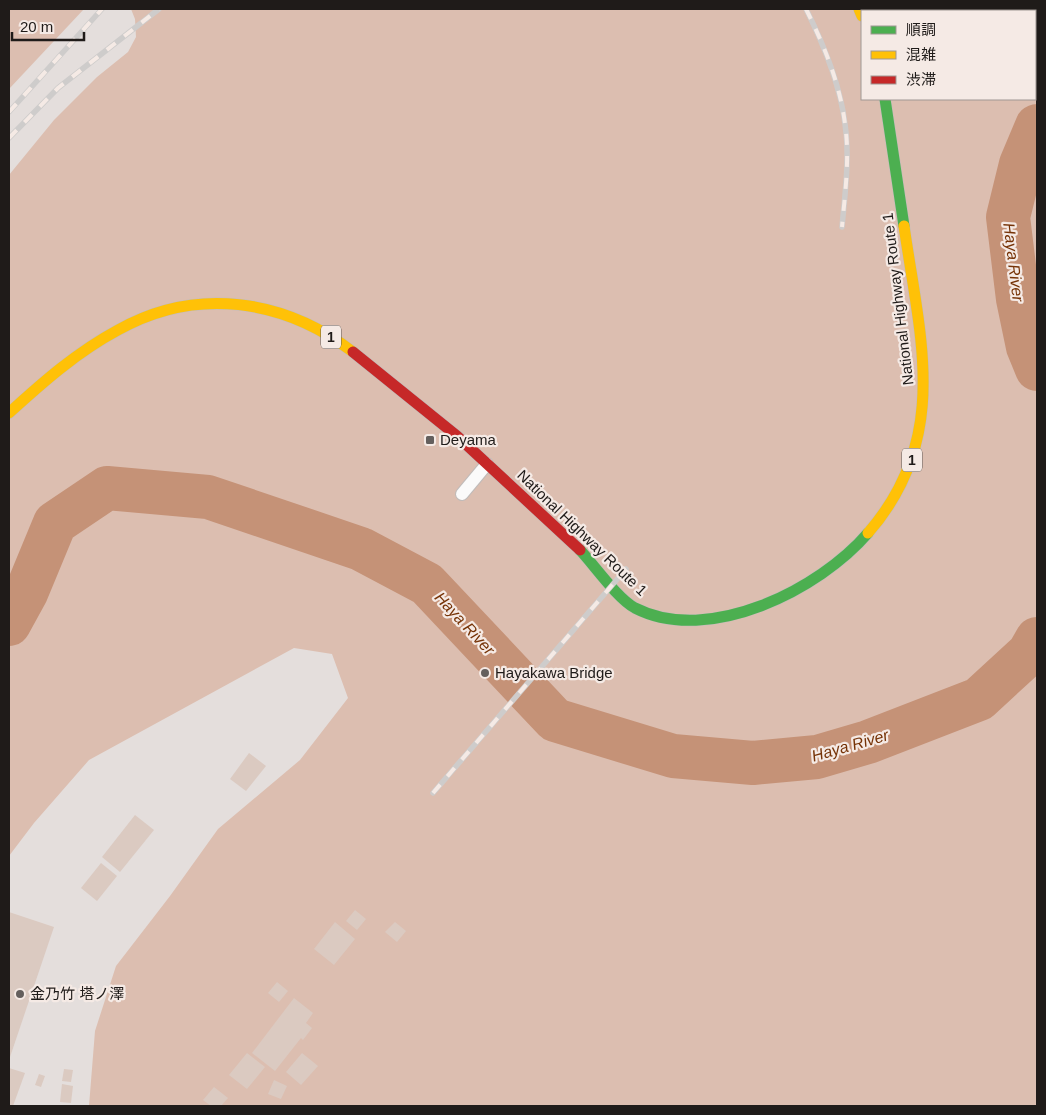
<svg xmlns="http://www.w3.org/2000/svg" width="1046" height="1115" font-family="Helvetica,'Noto Sans JP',sans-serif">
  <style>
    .green { fill: #dcbeb0; fill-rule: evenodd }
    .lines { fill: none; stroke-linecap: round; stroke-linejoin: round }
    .river { stroke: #c59277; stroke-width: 44 }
    .building { fill: #dbcac1 }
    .lane-casing { stroke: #c0bbb9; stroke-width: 14 }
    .fast-casing { stroke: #c0bdbc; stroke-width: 12 }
    .slow-casing { stroke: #c0bdbc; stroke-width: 12 }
    .jam-casing { stroke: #c0bdbc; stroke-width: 12 }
    .lane { stroke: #fbfafa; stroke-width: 12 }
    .fast { stroke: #4caf50; stroke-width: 11 }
    .slow { stroke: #ffc107; stroke-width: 11 }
    .jam { stroke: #c62828; stroke-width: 11 }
    .rail-casing { stroke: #cecccb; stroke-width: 5.5 }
    .rail { stroke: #f5eae5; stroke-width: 4; stroke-dasharray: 11; stroke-linecap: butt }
    .poi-dot { fill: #645f5d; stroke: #f5eae5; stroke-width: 2 }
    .labels { text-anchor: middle; stroke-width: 4.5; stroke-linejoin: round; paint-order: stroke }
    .shield { fill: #f5eae5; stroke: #5f5956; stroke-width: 1 }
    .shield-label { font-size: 14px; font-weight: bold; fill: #1f1b19 }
    .street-label { font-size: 15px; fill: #1f1b19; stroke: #f5eae5 }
    .poi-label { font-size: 15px; fill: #1f1b19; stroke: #f5eae5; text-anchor: start }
    .water-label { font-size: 16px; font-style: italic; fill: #763307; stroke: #f5eae5 }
  </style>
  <rect width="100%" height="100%" fill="#e4dedc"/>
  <g class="green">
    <polygon points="9,9 84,9 9,89"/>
    <path d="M131,9H1037V1106H89L95,1031L116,966L170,896L218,829L300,760L348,698L332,654L294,648L89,760L34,823L9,856V175L54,120L97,77L128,52L136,37L135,19ZM862,11H1035V99H862Z"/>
  </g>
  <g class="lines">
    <g class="river">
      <polyline points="1037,126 1021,164 1008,217 1018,299 1028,347 1037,369"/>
      <polyline points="9,624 26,593 55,523 107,488 208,497 361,549 427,584 555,720 673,756 753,763 817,757 868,742 979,699 1029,653 1037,639"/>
    </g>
  </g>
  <g class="building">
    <polygon points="249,753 266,766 246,791 230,779"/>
    <polygon points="135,815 154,830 120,872 102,857"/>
    <polygon points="101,863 117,876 97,901 81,888"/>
    <polygon points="355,910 366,919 357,930 346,921"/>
    <polygon points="9,912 54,927 9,1060"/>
    <polygon points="335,922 355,939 334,965 314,949"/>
    <polygon points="395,922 406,931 397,942 385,932"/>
    <polygon points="277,982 288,991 279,1002 268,993"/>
    <polygon points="294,998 313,1013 306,1023 312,1028 303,1040 301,1038 275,1071 252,1053"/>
    <polygon points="247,1053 265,1067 247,1089 229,1075"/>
    <polygon points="302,1053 318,1066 301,1085 286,1072"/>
    <polygon points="9,1068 25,1073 13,1106 9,1106"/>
    <polygon points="64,1069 73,1070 71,1082 62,1081"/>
    <polygon points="39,1074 45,1076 41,1087 35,1085"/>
    <polygon points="274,1080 287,1086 281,1099 268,1094"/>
    <polygon points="62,1084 73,1086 71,1103 60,1102"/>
    <polygon points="214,1087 228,1098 221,1106 211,1106 203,1100"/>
  </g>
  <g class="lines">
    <defs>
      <polyline id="lane" points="462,494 487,464"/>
      <g id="fast">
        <polyline points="885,99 904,226"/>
        <path d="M580,550C595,566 617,598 635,608C709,646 820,589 868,533"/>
      </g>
      <g id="slow">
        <polyline points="859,9 862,16"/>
        <path d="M9,413C43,382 77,352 118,330C196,286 284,299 353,352"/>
        <path d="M868,533C951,438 920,338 904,226"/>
      </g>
      <polyline id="jam" points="353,352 457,436 580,550"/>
    </defs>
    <use href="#lane" class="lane-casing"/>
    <use href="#fast" class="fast-casing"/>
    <use href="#slow" class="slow-casing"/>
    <use href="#jam" class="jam-casing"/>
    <use href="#lane" class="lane"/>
    <use href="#fast" class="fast"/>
    <use href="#slow" class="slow"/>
    <use href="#jam" class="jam"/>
    <defs>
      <g id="rail">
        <path d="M806,9C824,45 840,84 845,124C850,158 845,193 842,227"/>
        <polyline points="9,112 102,9"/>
        <polyline points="9,138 58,88 159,9"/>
        <polyline points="433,793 626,569"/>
      </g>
    </defs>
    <use href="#rail" class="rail-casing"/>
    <use href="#rail" class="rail"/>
  </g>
  <g class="poi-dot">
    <rect x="425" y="435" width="10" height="10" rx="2.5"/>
    <circle cx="485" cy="673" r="5"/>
    <circle cx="20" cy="994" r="5"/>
  </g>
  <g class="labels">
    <g class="shield">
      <rect x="321" y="325.5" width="20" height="23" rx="4"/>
      <rect x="902" y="448.5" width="20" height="23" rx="4"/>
    </g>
    <g class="shield-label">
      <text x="331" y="342">1</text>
      <text x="912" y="465">1</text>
    </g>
    <g class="street-label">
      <text transform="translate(898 299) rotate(-97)" y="5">National Highway Route 1</text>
      <text transform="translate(582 533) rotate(44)" y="5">National Highway Route 1</text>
    </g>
    <g class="poi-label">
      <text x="440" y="445">Deyama</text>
      <text x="495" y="678">Hayakawa Bridge</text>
      <text x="30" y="999">金乃竹 塔ノ澤</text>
    </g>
    <g class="water-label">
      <text transform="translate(1014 262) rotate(83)" y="6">Haya River</text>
      <text transform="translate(465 623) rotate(47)" y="6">Haya River</text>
      <text transform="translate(850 745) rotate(-16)" y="6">Haya River</text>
    </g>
  </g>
  <rect width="1046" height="1115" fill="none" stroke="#1f1b19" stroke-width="20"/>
  <rect x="861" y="10" width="175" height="90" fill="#f5eae5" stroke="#9f9793"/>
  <rect x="871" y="26" width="25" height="8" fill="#4caf50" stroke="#9f9793"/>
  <text x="906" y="35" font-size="15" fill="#1f1b19">順調</text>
  <rect x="871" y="51" width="25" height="8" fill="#ffc107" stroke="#9f9793"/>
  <text x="906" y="60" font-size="15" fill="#1f1b19">混雑</text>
  <rect x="871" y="76" width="25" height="8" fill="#c62828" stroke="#9f9793"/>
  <text x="906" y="85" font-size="15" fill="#1f1b19">渋滞</text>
  <path d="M12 32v8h72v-8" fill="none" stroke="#1f1b19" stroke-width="2.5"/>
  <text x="20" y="32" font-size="15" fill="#1f1b19" stroke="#f5eae5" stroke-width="4" paint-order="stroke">20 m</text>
</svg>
